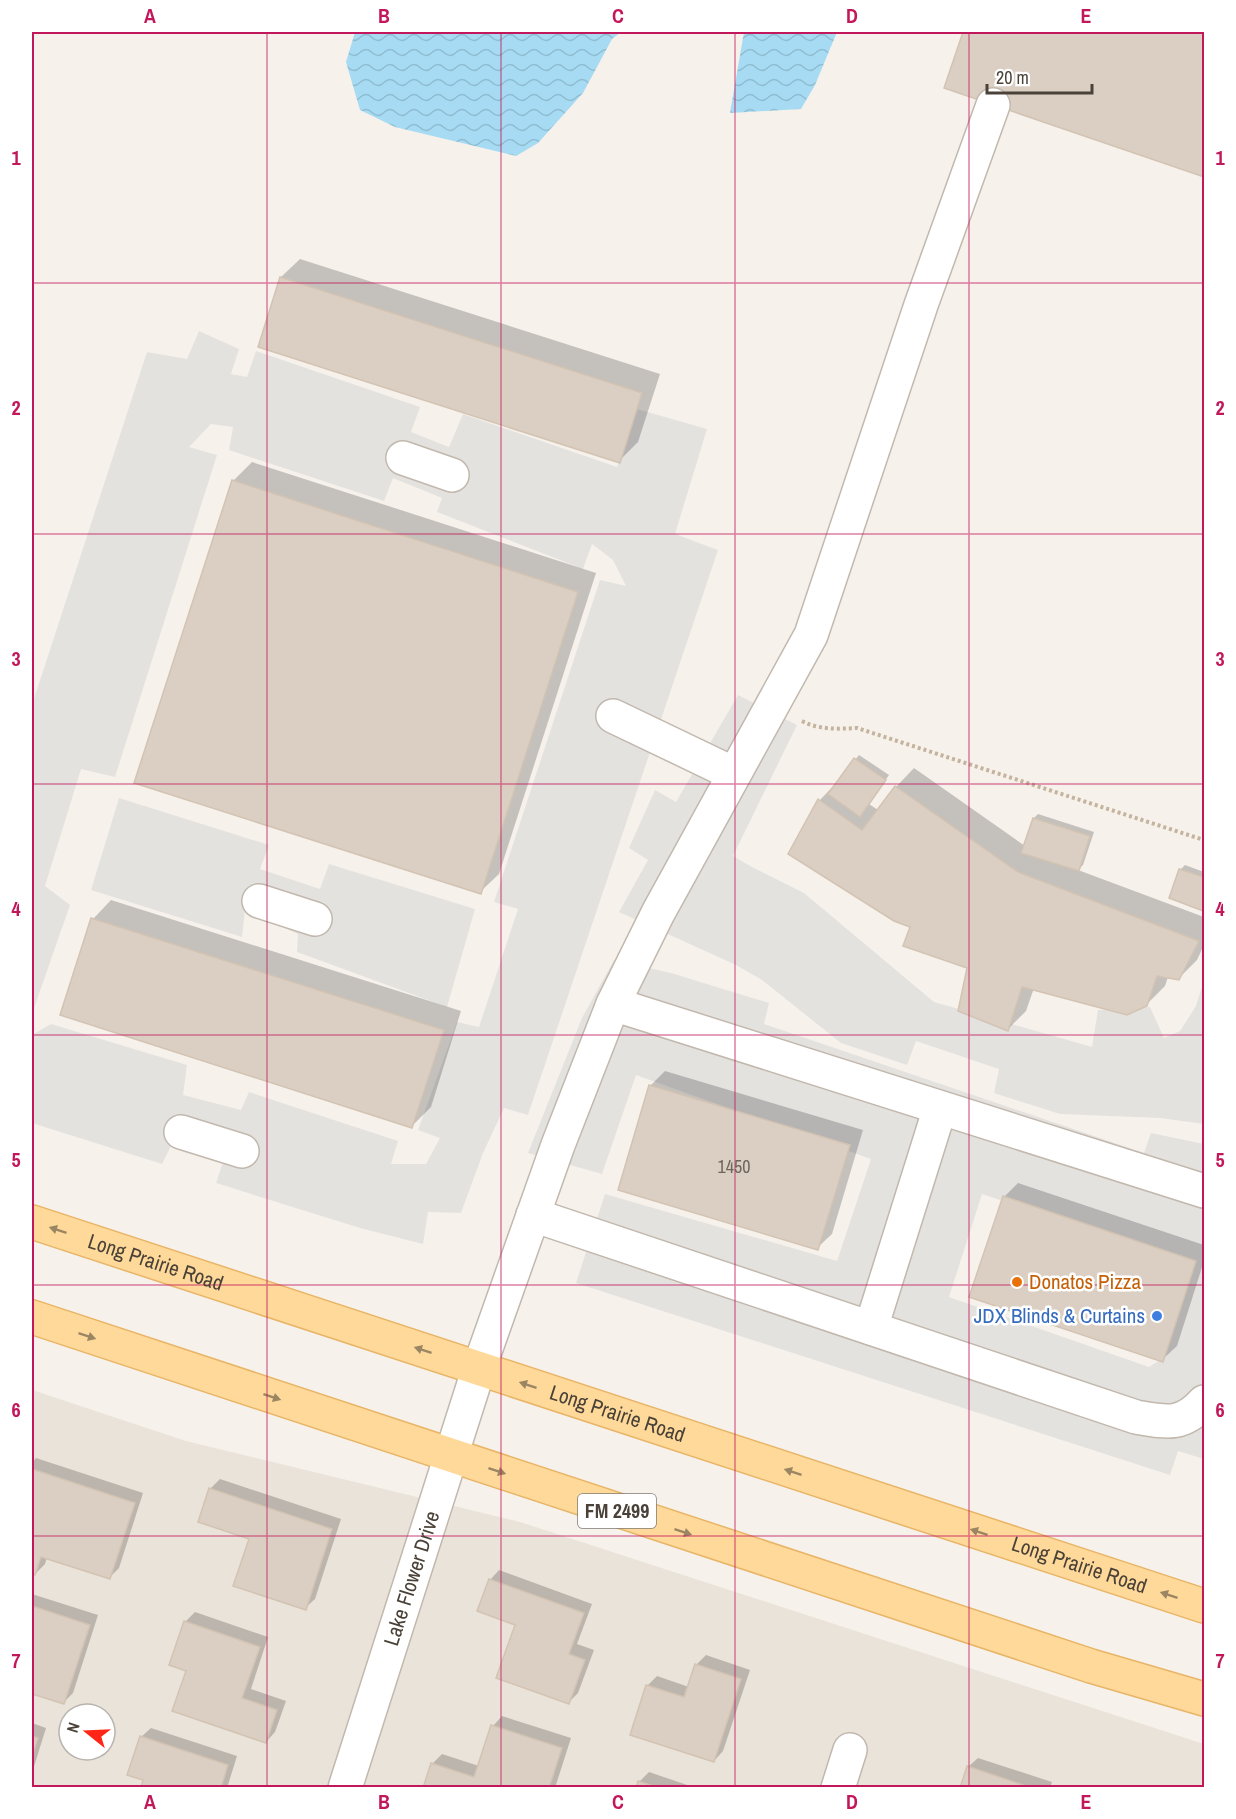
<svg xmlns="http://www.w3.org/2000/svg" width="1236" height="1819" font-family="'Archivo Narrow',sans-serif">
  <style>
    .residential { fill: #eae3d9; fill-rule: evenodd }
    .parking { fill: #e4e2df; fill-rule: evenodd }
    .water { fill: url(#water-waves) }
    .shadow { fill: #0003 }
    .building { fill: #dbcfc3; stroke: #d3c3b2; stroke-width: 1.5 }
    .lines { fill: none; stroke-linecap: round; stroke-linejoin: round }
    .minor-casing { stroke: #c2b8ad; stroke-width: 36 }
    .major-casing { stroke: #e8b566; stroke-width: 36 }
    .path { stroke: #c4b39d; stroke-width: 4; stroke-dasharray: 3 3; stroke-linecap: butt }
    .minor { stroke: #fff; stroke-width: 33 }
    .major { stroke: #ffd99a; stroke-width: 33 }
    .oneway { fill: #9b8664 }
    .grid { fill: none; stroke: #c2185b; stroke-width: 1.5; stroke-opacity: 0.55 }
    .food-dot { fill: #e8710a; stroke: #fff; stroke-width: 2 }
    .shop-dot { fill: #3f7fe0; stroke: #fff; stroke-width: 2 }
    .labels { text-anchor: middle; stroke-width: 5; stroke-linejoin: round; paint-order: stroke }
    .number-label { font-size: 18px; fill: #6e655b }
    .shield { fill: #fff; stroke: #807b74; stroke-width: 1.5 }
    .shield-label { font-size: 20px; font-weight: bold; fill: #4a4238 }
    .street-label { font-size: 21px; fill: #4a4238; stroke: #fff }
    .food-label { font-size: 21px; fill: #c56008; stroke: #fff; text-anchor: start }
    .shop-label { font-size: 21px; fill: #366cbe; stroke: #fff; text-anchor: end }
    .neatline { fill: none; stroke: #c2185b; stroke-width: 2 }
    .grid-label { font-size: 20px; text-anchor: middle; font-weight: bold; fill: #c2185b }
  </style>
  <defs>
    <pattern id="water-waves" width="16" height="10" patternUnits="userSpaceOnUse" patternTransform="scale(1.5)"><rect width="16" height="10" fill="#a6dbf3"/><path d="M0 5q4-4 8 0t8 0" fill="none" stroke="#90bdd1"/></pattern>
  </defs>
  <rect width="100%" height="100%" fill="#f6f1eb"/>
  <path class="residential" d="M32,1390L186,1441L520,1522L1204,1744V1788H32ZM69,1714H105V1750H69Z"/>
  <g class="parking">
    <polygon points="199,331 239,349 231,374 247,377 256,351 420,407 411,432 449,447 463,414 617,467 637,409 707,429 675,534 718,550 528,1115 504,1108 483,1153 461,1213 428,1212 423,1244 360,1228 216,1183 224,1159 173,1142 162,1164 32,1123 32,1035 51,1024 187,1065 183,1095 241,1110 249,1092 398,1141 391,1164 426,1164 440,1138 418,1130 457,1022 479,1027 518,909 494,902 600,580 626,586 613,560 592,544 583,569 437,512 442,498 393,478 384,501 229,450 233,427 211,424 189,447 217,455 115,777 81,769 45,886 70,905 33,1011 32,1011 32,705 147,352 187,359"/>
    <polygon points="738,695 797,725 733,856 750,866 804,893 934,1002 1092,1047 1098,1010 1150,1007 1164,1038 1180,1031 1196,1006 1204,980 1204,1124 1160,1118 1060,1114 994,1093 999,1069 916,1041 907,1065 841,1043 762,980 736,965 619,912 648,860 629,848 655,790 676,802"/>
    <polygon points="119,798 269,845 260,869 320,889 329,864 475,909 447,1007 297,952 298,934 245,910 242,937 91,890"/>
    <path d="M614,960L671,973L769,1003L764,1024L1144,1153L1151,1133L1204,1144V1459L1178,1451L1170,1475L576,1283L605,1194L837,1261L871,1159L636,1075L602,1174L528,1153L582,1018ZM982,1194L1192,1262L1165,1357L1149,1367L949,1297Z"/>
  </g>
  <g class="water">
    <polygon points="355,32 621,32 612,39 583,93 538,143 516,156 395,127 360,110 346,62"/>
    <polygon points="744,32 837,32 815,85 801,109 730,113"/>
  </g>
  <g class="shadow">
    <polygon points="965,32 1204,32 1204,175 946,87"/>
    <polygon points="300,259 660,374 638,442 619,461 281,277"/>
    <polygon points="252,462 596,573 499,874 480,892 233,481"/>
    <polygon points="859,755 889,775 869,804 878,810 896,787 914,768 1025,846 1034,818 1038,814 1094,832 1083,865 1078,870 1204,917 1204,945 1197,960 1178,979 1168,977 1165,986 1146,1005 1034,988 1026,1011 1008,1029 969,967 912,927 790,853 820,800 838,781"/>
    <polygon points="1185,865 1204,872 1203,909 1180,870"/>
    <polygon points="111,900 461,1011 431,1107 412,1126 93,919"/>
    <polygon points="665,1071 863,1130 832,1234 817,1248 620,1189 651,1085"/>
    <polygon points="1018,1183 1204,1245 1204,1261 1177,1346 1162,1360 1004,1197"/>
    <polygon points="36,1458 143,1493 119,1568 110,1577 47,1557 45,1564 35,1574 32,1572 32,1463"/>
    <polygon points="220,1479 341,1519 315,1599 305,1608 210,1489"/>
    <polygon points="499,1570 592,1604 577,1644 594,1650 578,1693 568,1703 490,1580"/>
    <polygon points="32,1594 98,1615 73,1693 63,1703 32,1692"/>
    <polygon points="195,1612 268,1637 251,1689 286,1701 275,1732 266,1742 188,1670 185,1622"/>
    <polygon points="706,1655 750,1670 723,1751 714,1761 647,1686 657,1676 689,1687 696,1665"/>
    <polygon points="502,1716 571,1738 555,1788 424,1788 432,1764 442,1754 479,1766 493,1726"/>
    <polygon points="32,1723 46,1728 32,1773"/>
    <polygon points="151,1728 237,1756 227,1788 143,1788 145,1779 141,1737"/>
    <polygon points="978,1758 1052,1782 1050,1788 962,1788 968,1767"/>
    <polygon points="649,1772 696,1788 637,1788 639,1782"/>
  </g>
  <g class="building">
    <polygon points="963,32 1204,32 1204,177 944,88"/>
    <polygon points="280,277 642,393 620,463 258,347"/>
    <polygon points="232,480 578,592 481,894 134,783"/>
    <polygon points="854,758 886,780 860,817 828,794"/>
    <polygon points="895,786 1018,872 1199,941 1179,980 1157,976 1147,1006 1127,1015 1022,987 1008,1031 958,1011 967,968 903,946 910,927 894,921 788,854 818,799 862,830"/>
    <polygon points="1033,818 1090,836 1079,871 1021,853"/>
    <polygon points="1179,869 1204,877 1203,911 1169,898"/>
    <polygon points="91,918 444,1030 412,1128 60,1015"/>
    <polygon points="649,1085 850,1145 818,1250 618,1190"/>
    <polygon points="1003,1196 1196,1261 1163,1362 969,1297"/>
    <polygon points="32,1469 135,1503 110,1579 41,1557 35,1575 32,1574"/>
    <polygon points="209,1488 332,1529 306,1610 233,1586 249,1539 198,1522"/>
    <polygon points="489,1579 584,1613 569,1654 585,1660 569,1704 496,1678 515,1625 477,1611"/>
    <polygon points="32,1606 90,1625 64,1704 32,1694"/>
    <polygon points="184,1621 260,1647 242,1698 277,1710 266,1743 172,1711 186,1671 169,1665"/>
    <polygon points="695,1664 741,1679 714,1762 630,1735 646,1685 684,1697"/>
    <polygon points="491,1725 562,1748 549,1788 423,1788 431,1763 474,1777"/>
    <polygon points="32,1736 38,1738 32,1756"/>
    <polygon points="140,1736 228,1765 221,1788 141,1788 143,1780 127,1775"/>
    <polygon points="967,1766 1032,1788 960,1788"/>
    <polygon points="638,1781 659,1788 636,1788"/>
  </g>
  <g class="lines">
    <defs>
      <g id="minor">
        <polyline points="403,458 452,475"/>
        <polyline points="613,716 734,774"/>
        <polyline points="259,901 315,919"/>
        <polyline points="613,1004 1204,1191"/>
        <polyline points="181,1132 242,1151"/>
        <path d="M533,1215L1136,1417C1165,1422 1182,1427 1204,1402"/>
        <polyline points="871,1328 940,1108"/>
        <path id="s1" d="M345,1788L479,1368L558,1145L613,1004L658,913L811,635L921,305L993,105"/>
        <polyline points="838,1788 850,1750"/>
      </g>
      <g id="major">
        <path id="s2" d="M32,1222L1204,1606"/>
        <polyline points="32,1317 1091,1666 1204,1699"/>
      </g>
    </defs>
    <use href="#minor" class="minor-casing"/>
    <use href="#major" class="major-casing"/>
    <path class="path" d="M802,721C819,730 838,729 857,728L1204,840"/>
    <use href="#minor" class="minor"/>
    <use href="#major" class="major"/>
  </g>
  <defs><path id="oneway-solid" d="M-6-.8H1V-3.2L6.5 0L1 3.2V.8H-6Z" transform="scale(1.5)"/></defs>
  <g class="oneway">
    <use href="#oneway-solid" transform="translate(58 1230) rotate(-162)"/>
    <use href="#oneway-solid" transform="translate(87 1336) rotate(18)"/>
    <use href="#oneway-solid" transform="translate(423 1350) rotate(-162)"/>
    <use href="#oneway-solid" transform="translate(528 1385) rotate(-162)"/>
    <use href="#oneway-solid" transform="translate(272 1397) rotate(18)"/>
    <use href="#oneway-solid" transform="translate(497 1471) rotate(18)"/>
    <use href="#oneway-solid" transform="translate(793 1472) rotate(-162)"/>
    <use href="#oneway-solid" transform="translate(683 1532) rotate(18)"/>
    <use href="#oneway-solid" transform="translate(979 1532) rotate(-162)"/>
    <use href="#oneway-solid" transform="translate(1169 1595) rotate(-162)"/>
  </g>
  <path class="grid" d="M267,32V1788M501,32V1788M735,32V1788M969,32V1788M32,283H1204M32,534H1204M32,784H1204M32,1035H1204M32,1285H1204M32,1536H1204"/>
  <circle class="food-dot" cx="1017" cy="1282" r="6"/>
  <circle class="shop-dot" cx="1157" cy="1316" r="6"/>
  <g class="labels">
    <g class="number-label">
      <text x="734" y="1173">1450</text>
    </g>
    <rect class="shield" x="578" y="1494" width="78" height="34" rx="4.5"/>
    <g class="shield-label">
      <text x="617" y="1518">FM 2499</text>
    </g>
    <g class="street-label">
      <text dy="7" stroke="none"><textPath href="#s2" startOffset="130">Long Prairie Road</textPath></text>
      <text dy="7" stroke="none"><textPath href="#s2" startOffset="616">Long Prairie Road</textPath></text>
      <text dy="7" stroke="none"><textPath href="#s2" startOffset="1102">Long Prairie Road</textPath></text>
      <text dy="7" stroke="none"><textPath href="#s1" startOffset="220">Lake Flower Drive</textPath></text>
    </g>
    <g class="food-label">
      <text x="1029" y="1289">Donatos Pizza</text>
    </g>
    <g class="shop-label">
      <text x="1145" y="1323">JDX Blinds &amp; Curtains</text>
    </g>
  </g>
  <rect width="1236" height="1819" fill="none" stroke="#ffffff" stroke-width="66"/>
  <g transform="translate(87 1732) rotate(288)"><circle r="28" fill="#ffffff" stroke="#b7b3af" stroke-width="1.5"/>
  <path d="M0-4.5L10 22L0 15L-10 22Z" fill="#ff2618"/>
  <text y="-9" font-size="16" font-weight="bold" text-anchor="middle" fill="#4a4238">N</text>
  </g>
  <path d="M987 84v9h105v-9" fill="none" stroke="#4a4238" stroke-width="3"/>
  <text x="996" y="84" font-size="18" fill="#4a4238" stroke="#ffffff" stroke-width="4.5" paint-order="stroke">20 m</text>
  <rect x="33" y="33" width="1170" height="1753" class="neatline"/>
  <g class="grid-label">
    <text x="150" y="23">A</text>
    <text x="384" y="23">B</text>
    <text x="618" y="23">C</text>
    <text x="852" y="23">D</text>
    <text x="1086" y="23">E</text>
    <text x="16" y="165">1</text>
    <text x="1220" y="165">1</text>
    <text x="16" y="415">2</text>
    <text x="1220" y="415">2</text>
    <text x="16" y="666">3</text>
    <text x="1220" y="666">3</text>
    <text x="16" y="916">4</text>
    <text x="1220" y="916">4</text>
    <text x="16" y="1167">5</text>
    <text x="1220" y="1167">5</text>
    <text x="16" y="1417">6</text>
    <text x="1220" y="1417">6</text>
    <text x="16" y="1668">7</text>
    <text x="1220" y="1668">7</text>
    <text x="150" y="1809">A</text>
    <text x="384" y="1809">B</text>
    <text x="618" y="1809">C</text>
    <text x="852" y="1809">D</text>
    <text x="1086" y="1809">E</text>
  </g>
</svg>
